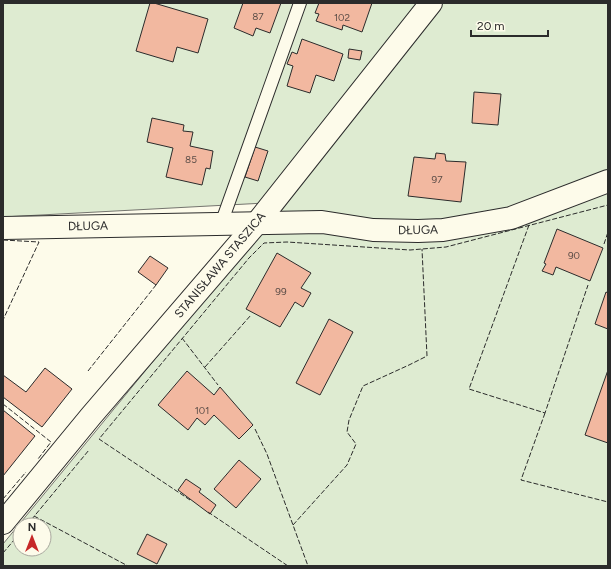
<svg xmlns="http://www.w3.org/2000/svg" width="611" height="569" font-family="Figtree,sans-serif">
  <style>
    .green { fill: #deebd1; stroke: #74746e; fill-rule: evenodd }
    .building { fill: #f2b8a0; stroke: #2b2b2b }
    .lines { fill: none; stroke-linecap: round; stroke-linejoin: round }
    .lane-casing { stroke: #2b2b2b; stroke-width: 14 }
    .street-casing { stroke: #2b2b2b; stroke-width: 24 }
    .lane { stroke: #fdfbea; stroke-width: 12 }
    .street { stroke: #fdfbea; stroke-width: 22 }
    .fence { stroke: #2b2b2b; stroke-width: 1; stroke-dasharray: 5 2; stroke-linecap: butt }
    .labels { text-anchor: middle; stroke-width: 3; stroke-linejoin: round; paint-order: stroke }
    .number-label { font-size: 10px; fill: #5d4e48 }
    .street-label { font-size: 12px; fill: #2b2b2b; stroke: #fdfbea }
  </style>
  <rect width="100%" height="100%" fill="#fdfbea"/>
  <path class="green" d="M3,3H608V566H3V544L284,202L3,217ZM20,525H44V549H20Z"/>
  <g class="building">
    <polygon points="150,3 154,3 208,19 198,53 177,47 173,62 136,51"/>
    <polygon points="243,3 281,3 270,33 256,28 253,36 234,28"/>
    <polygon points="319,3 372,3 362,32 343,25 342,30 316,21 319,14 315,13"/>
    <polygon points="302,39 343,54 334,81 316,75 310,93 287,86 293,66 287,64 292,52 297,54"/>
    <polygon points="349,49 362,51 360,60 348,58"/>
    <polygon points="474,92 501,94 498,125 472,123"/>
    <polygon points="152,118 184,125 183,131 193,132 190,146 213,151 210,169 206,168 202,185 166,177 173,148 147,142"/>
    <polygon points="255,147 268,151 258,181 245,177"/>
    <polygon points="436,153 445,154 446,161 466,162 461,202 408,196 414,157 435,159"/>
    <polygon points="557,229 603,248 590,281 556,267 553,275 542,271 546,264 544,263"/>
    <polygon points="277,253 311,273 301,288 311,293 303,307 295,302 280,327 246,309"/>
    <polygon points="150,256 168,268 156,285 138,272"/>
    <polygon points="606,292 608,293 608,329 595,324"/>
    <polygon points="329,319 353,332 320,395 296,383"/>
    <polygon points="45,368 72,389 42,427 3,397 3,375 26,392"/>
    <polygon points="608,370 608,443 585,435"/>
    <polygon points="187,371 214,395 220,387 253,425 239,439 214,415 205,425 197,418 188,430 158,405"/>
    <polygon points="3,410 35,436 3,476"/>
    <polygon points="239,460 261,479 236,508 214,489"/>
    <polygon points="186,479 201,489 199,492 216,505 210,514 178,490"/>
    <polygon points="147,534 167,544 157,564 137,554"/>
  </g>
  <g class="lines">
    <defs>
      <polyline id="lane" points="221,224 300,3"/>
      <g id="street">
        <polyline points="3,228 322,222 373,230 418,231 443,230 511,218 608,181"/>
        <polyline points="3,523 91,416 256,224 431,3"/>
      </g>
    </defs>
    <use href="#lane" class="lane-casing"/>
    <use href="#street" class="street-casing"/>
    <use href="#lane" class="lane"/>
    <use href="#street" class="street"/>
    <g class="fence">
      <polyline points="529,225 469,389 545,413 588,285"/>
      <polyline points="3,240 39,242 3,320"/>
      <polyline points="604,244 608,232"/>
      <polyline points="182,338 218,385"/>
      <polyline points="205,367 251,315"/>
      <polyline points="88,371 156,285"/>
      <polyline points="3,404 51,442 38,459"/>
      <polyline points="545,413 521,480 608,502"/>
      <polyline points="255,429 267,454 308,566"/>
      <polyline points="3,499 26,472"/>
      <polyline points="190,500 99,439 249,258 264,243 287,242 410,250 446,247 608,205"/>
      <polyline points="208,512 288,566"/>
      <polyline points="34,516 128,566"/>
      <polyline points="27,525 89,450"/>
      <polyline points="293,525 347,465 356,444 347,432 349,420 363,386 409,365 427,356 422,249"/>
      <polyline points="3,553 20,533"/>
    </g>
  </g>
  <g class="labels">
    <g class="number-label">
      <text x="258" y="20">87</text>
      <text x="342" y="21">102</text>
      <text x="191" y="163">85</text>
      <text x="437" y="183">97</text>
      <text x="574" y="259">90</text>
      <text x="281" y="295">99</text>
      <text x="202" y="414">101</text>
    </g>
    <g class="street-label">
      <text transform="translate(88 226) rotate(-1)" y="4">DŁUGA</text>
      <text transform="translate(418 230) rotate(-1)" y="4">DŁUGA</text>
      <text transform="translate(220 265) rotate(-50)" y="4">STANISŁAWA STASZICA</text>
    </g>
  </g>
  <rect width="611" height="569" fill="none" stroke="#2b2b2b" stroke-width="8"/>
  <g transform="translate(32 537)"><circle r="19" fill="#fdfbea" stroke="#a9a89e"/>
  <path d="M0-3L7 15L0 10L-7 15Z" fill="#c62828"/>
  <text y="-6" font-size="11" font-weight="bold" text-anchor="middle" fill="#2b2b2b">N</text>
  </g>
  <path d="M471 30v6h77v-6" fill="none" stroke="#2b2b2b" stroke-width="2"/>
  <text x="477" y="30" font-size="12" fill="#2b2b2b" stroke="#fdfbea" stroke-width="3" paint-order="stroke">20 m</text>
</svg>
